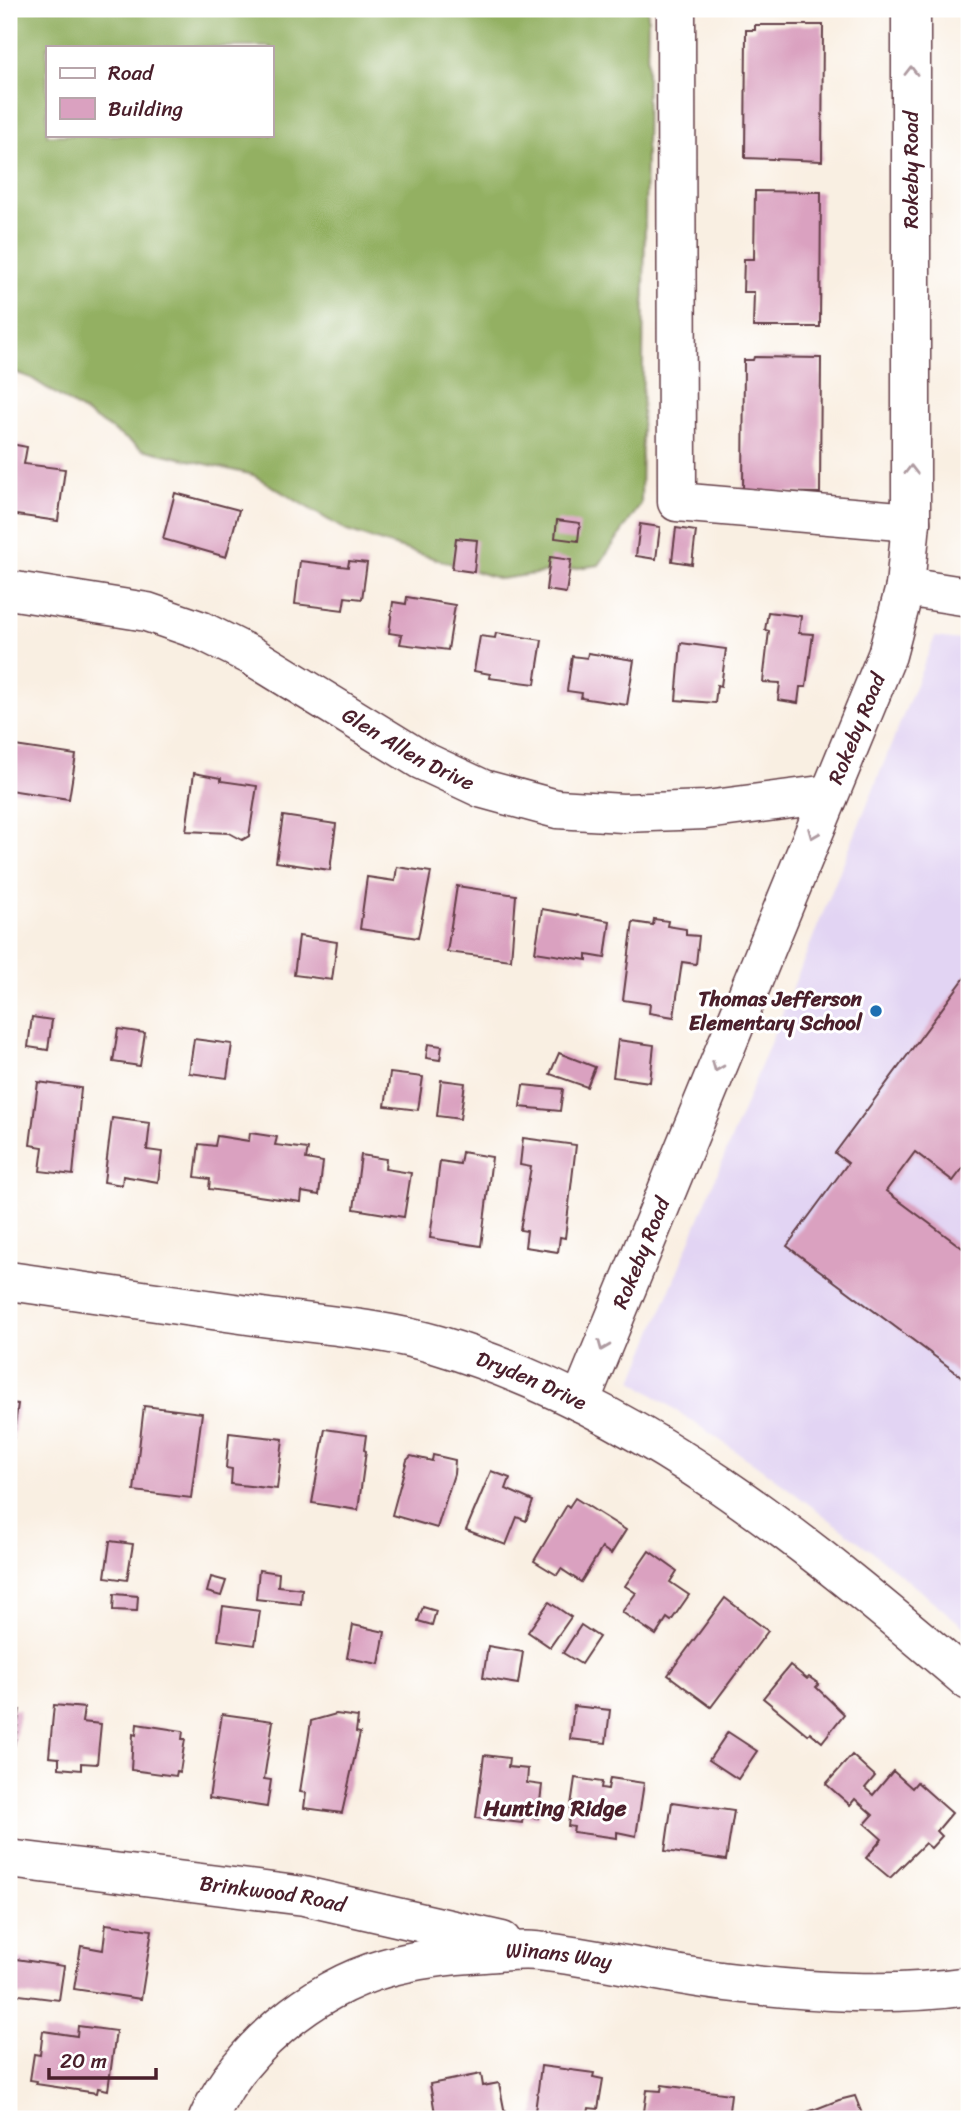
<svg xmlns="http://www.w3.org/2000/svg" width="978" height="2128" font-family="Sriracha,sans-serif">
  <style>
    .built { fill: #e2d4f3 }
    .forest { fill: #93b062; stroke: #6e6846; stroke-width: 2; fill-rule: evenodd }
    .building { fill: #daa1c0 }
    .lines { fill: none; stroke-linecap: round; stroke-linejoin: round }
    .minor-casing { stroke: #643e46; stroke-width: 41 }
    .minor { stroke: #fff; stroke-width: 38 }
    .oneway { stroke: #ae9aa0 }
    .poi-dot { fill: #1f6fb2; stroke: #fff; stroke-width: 2.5 }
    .labels { text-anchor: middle; stroke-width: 6; stroke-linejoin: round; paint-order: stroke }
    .street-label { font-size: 21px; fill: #4a1f2b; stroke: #fff }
    .poi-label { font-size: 21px; font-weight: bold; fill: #4a1f2b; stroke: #fff; text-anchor: end }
    .neighbourhood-label { font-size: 23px; font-weight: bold; fill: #4a1f2b; stroke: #fff }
  </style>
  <rect width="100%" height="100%" fill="#fff"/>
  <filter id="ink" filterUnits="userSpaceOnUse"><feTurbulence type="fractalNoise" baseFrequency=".0143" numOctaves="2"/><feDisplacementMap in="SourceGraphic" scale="14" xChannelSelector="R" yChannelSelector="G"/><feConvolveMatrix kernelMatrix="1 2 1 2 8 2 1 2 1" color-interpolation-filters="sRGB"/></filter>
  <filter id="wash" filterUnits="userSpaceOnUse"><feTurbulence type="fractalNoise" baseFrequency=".00686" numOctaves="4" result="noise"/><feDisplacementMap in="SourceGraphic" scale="28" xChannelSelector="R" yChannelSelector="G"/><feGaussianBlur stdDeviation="1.57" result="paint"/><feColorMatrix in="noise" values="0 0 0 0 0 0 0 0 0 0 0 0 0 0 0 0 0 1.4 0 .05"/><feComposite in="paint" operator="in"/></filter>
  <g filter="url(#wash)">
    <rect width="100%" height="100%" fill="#f9efe2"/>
    <polygon class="built" points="935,637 969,641 969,1631 878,1556 758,1466 633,1381"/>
    <path class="forest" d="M9,9H648L641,504L599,565L500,579L347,531L253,475L142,449L31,378L9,370ZM47,47H271V135H47Z"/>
    <g id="blocks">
      <g class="building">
        <polygon points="755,25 823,25 822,161 745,158 746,30 755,30"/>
        <polygon points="755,191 821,192 820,327 753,327 754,292 743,292 744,259 754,259"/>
        <polygon points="754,357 821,358 820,493 743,492 744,360 753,360"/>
        <polygon points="11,444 27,447 24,464 65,469 58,521 9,514"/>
        <polygon points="175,493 239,510 226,557 163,539"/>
        <polygon points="557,520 580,523 578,541 555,538"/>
        <polygon points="640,524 660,527 656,559 636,556"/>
        <polygon points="676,528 696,531 692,564 672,561"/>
        <polygon points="456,538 477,540 474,572 452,569"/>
        <polygon points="550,557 571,560 566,593 546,590"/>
        <polygon points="300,561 348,567 349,561 367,563 362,599 345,597 343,610 295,604"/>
        <polygon points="407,597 455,605 448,650 400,644 402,635 389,633 393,602 406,604"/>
        <polygon points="768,612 801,616 799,633 813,634 806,687 800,687 798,703 778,700 780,683 763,682 769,631 765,630"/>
        <polygon points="496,633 542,640 535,684 489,678 490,674 474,671 480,636 495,638"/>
        <polygon points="681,643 726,649 721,686 717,685 715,703 676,700"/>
        <polygon points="588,653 634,660 627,705 581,698 582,693 567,691 572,656 587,658"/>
        <polygon points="15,746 76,755 69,799 9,790 9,755 14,756"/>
        <polygon points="194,773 221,778 221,781 257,786 249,836 242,840 229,833 186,831"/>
        <polygon points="283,816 336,824 330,870 276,862"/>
        <polygon points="397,867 431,872 418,938 360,929 367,877 395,881"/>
        <polygon points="457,886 516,895 511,960 447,952"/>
        <polygon points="542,909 610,921 605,958 587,955 587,960 535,952"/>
        <polygon points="654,919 668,921 667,926 686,929 686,935 699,936 696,964 682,962 674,1017 649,1013 650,1004 623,1000 633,922 653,925"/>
        <polygon points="299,936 337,942 332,980 294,975"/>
        <polygon points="969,972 969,1160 953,1181 915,1152 886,1191 969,1253 969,1382 787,1246 848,1163 835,1153"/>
        <polygon points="32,1017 52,1020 48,1050 28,1047"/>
        <polygon points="118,1029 145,1033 140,1066 113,1062"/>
        <polygon points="194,1039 232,1044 227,1078 189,1073"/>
        <polygon points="618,1040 654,1045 650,1082 613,1077"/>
        <polygon points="428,1044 442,1046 440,1060 426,1058"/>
        <polygon points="559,1053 595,1067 587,1087 550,1074"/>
        <polygon points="390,1073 423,1077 418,1110 385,1106"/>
        <polygon points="441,1080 465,1083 460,1119 437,1116"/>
        <polygon points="38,1082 81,1088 73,1175 40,1171 43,1147 30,1145"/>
        <polygon points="523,1085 563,1089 560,1111 520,1107"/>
        <polygon points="112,1118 150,1123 147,1150 162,1152 158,1182 123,1176 122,1185 104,1182"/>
        <polygon points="250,1133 277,1137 275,1145 308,1149 306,1159 323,1162 319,1195 302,1192 301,1202 209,1189 210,1179 195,1177 199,1144 215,1146 217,1136 249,1141"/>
        <polygon points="523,1138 576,1145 565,1238 560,1237 558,1252 525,1247 527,1231 520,1230 531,1167 520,1165"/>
        <polygon points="462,1152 492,1157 481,1246 430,1238 440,1161 460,1164"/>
        <polygon points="361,1155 386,1159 385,1169 411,1173 404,1217 354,1209"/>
        <polygon points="9,1403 18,1404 11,1454 9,1453"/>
        <polygon points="144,1406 202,1413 191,1498 134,1491"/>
        <polygon points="325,1429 366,1435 364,1450 366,1451 358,1510 312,1503"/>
        <polygon points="229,1433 283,1439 277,1489 231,1484 232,1469 226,1468"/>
        <polygon points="433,1455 455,1460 454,1474 437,1528 392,1515 407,1460 411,1456 432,1461"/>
        <polygon points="491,1471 510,1478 506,1489 533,1501 526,1521 517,1517 506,1545 466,1530"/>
        <polygon points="575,1498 626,1530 611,1554 602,1548 581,1582 561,1569 557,1575 534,1561 567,1505 569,1507"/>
        <polygon points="9,1528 14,1529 10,1560 9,1560"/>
        <polygon points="110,1541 133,1544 127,1580 105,1577"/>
        <polygon points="649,1551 677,1571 670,1582 689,1595 671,1621 667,1618 656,1635 622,1612 636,1593 625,1586"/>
        <polygon points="259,1570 279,1573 278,1586 302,1589 301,1604 256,1599"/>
        <polygon points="211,1577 226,1581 221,1596 207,1592"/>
        <polygon points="114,1594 138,1596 137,1611 113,1610"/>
        <polygon points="725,1598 768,1631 711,1707 668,1675"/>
        <polygon points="549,1602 571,1617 550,1647 528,1632"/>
        <polygon points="223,1606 260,1611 255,1645 218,1640"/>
        <polygon points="423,1607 436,1611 432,1625 418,1621"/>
        <polygon points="353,1625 385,1632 379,1664 347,1658"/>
        <polygon points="581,1625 599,1637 581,1664 563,1653"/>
        <polygon points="488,1646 523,1652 518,1684 483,1678"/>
        <polygon points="790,1665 807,1679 809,1677 819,1684 816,1687 844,1714 822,1742 810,1732 808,1735 763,1698"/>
        <polygon points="54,1705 84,1708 82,1722 101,1724 97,1764 81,1763 81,1770 59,1768 59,1758 49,1757"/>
        <polygon points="574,1706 610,1710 606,1743 570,1739"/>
        <polygon points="9,1709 20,1710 11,1766 9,1765"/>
        <polygon points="222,1714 273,1721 264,1779 271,1780 267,1807 209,1798"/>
        <polygon points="336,1714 358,1717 356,1732 360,1733 342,1813 304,1808 306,1793 300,1792 311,1721"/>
        <polygon points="137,1724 183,1731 182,1739 185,1739 180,1772 177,1771 176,1776 131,1770 133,1734 136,1735"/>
        <polygon points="728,1732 757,1751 738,1779 709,1760"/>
        <polygon points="484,1755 509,1758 508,1767 528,1769 527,1783 542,1785 538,1818 523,1816 522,1823 476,1818"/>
        <polygon points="852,1755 875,1776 865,1788 873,1795 893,1771 912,1788 917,1782 952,1813 937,1831 942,1836 931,1848 925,1843 890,1878 866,1858 882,1839 865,1824 873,1815 855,1799 850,1805 826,1784"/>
        <polygon points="575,1778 602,1782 601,1788 608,1789 610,1778 644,1783 636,1836 617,1832 617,1838 573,1832 574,1827 568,1826"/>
        <polygon points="672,1802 734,1811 726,1860 665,1851"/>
        <polygon points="106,1924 152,1930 141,1999 74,1989 81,1946 103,1950"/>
        <polygon points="16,1959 64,1966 59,2000 11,1994"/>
        <polygon points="78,2026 116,2031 108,2090 98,2088 97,2093 36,2084 37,2081 30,2080 34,2054 40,2055 43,2031 77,2036"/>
        <polygon points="541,2066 594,2073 593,2077 603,2079 598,2109 589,2108 587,2119 534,2119"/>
        <polygon points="481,2074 483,2086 499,2083 506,2119 486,2119 485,2115 436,2119 430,2084"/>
        <polygon points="662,2085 731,2094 728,2119 643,2119 647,2090 661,2091"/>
        <polygon points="855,2096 864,2119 790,2119 839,2100"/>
        <polygon points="19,2111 65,2118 65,2119 10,2119 11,2113 19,2115"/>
      </g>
    </g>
  </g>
  <g filter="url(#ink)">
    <use href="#blocks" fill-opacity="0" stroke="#643e46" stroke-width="2"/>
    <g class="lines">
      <defs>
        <g id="minor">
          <polyline points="676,9 677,502 911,522"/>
          <polyline points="905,587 969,597"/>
          <path id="s1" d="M9,590L147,612L202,631L252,656L421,760L483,789L557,809L623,813L706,810L829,794"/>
          <path id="s2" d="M9,1281C96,1293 182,1306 269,1318C325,1325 384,1329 438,1345C642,1406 810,1545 969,1681"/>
          <path id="s3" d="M580,1402L887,655L905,587L911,522V9"/>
          <path id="s4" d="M9,1859L304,1896L502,1941"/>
          <path id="s5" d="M208,2119C238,2050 312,1989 385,1968C417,1959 450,1955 484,1953C501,1952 520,1949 537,1951C604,1958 669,1976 736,1983C814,1992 892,1997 969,1986"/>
        </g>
      </defs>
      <use href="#minor" class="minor-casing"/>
      <use href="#minor" class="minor"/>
    </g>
    <defs><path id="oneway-chevron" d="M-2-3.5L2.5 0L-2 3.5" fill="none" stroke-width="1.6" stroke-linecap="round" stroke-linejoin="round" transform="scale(1.75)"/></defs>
    <g class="oneway">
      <use href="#oneway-chevron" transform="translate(911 71) rotate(-90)"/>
      <use href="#oneway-chevron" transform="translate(911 470) rotate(-90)"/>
      <use href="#oneway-chevron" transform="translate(813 834) rotate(112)"/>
      <use href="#oneway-chevron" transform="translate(717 1067) rotate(112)"/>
      <use href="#oneway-chevron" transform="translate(603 1346) rotate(112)"/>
    </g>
  </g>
  <circle class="poi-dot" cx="876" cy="1011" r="7"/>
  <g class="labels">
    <g class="street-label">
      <text transform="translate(911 170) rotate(-90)" y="7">Rokeby Road</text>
      <text dy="7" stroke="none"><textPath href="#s3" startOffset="728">Rokeby Road</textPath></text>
      <text dy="7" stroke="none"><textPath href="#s1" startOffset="436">Glen Allen Drive</textPath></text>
      <text dy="7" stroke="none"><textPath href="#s3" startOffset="161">Rokeby Road</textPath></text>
      <text dy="7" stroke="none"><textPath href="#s2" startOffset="534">Dryden Drive</textPath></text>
      <text dy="7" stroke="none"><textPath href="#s4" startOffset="266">Brinkwood Road</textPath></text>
      <text dy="7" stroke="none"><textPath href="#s5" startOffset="415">Winans Way</textPath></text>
    </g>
    <g class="poi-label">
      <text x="862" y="1006">Thomas Jefferson<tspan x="862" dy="24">Elementary School</tspan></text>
    </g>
    <g class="neighbourhood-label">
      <text x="555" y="1816">Hunting Ridge</text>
    </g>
  </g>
  <rect width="978" height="2128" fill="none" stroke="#fff" stroke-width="35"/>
  <rect x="46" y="46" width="228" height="91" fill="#ffffff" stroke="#b7a5aa" stroke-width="2"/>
  <rect x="60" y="68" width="35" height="10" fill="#ffffff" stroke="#b7a5aa" stroke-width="2"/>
  <text x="108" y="80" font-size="21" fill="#4a1f2b">Road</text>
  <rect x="60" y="98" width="35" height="21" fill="#daa1c0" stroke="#b7a5aa" stroke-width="2"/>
  <text x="108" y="116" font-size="21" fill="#4a1f2b">Building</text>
  <path d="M49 2068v10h107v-10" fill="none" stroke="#4a1f2b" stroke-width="3.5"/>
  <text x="60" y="2068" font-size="21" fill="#4a1f2b" stroke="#ffffff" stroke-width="5" paint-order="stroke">20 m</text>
</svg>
